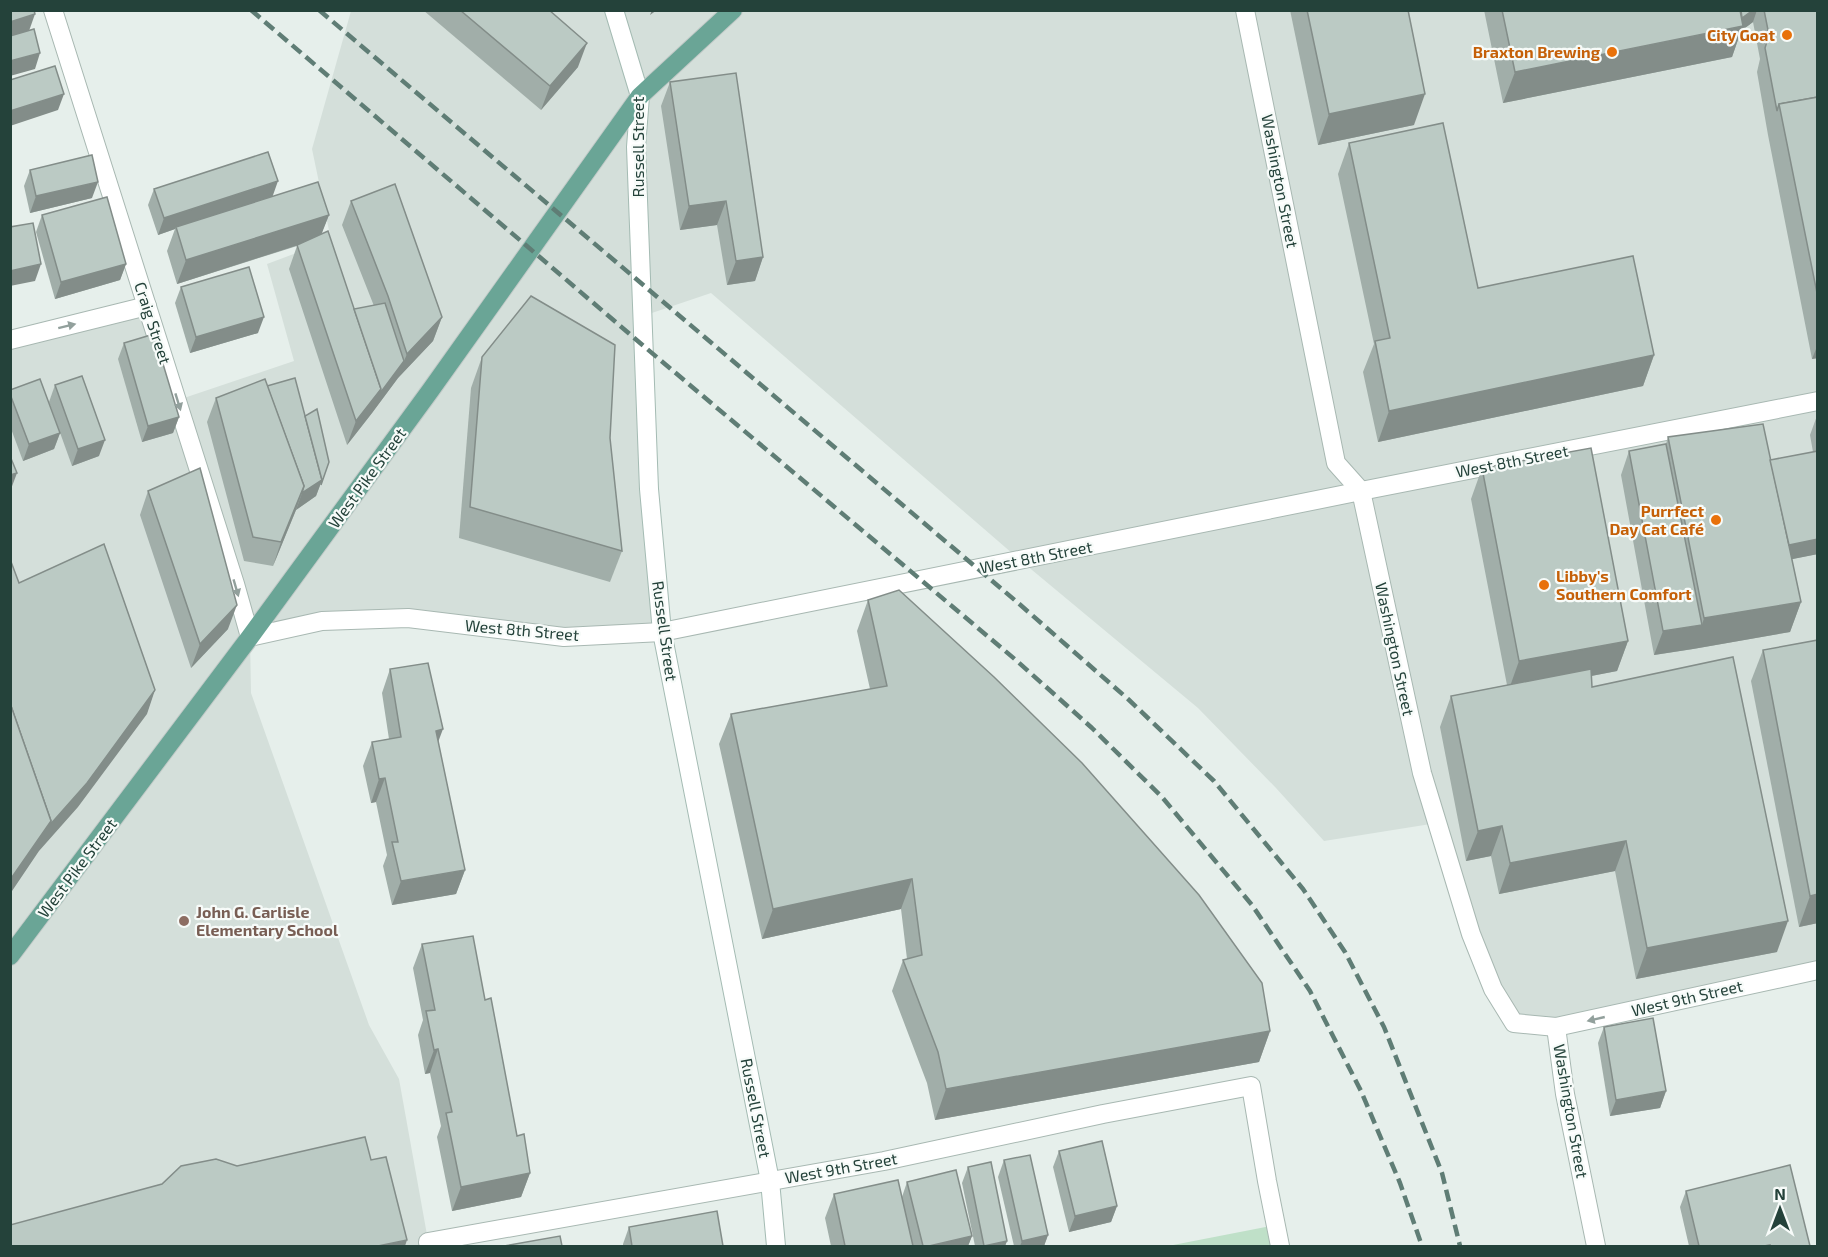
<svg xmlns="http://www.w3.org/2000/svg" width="1828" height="1257" font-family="'Exo 2',sans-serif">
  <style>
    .built { fill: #d4dfda }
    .green { fill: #bfe0c8 }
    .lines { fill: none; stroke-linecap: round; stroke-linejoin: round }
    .street-casing { stroke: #a8b8b2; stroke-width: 20 }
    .secondary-casing { stroke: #a4bbb3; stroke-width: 20 }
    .primary-casing { stroke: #c2cac8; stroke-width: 20 }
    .street { stroke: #fff; stroke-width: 18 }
    .secondary { stroke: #fff; stroke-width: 18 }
    .primary { stroke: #6aa596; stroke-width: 18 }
    .rail { stroke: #5f7d75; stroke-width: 4.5; stroke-dasharray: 12 6; stroke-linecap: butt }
    .wall { fill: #a1aea9 }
    .shaded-wall { fill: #838d89 }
    .building { fill: #bbcac4; stroke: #838d89; stroke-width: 1.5 }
    .oneway { fill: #92a09c }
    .food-dot { fill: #e8710a; stroke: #f7fbf9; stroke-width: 2 }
    .education-dot { fill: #8d6e63; stroke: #f7fbf9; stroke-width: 2 }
    .labels { text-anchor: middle; stroke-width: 4.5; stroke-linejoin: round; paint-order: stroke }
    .food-label { font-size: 16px; font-weight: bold; fill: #c56008; stroke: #f7fbf9; text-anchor: end }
    .street-label { font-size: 16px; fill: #24423a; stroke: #f7fbf9 }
    .education-label { font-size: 16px; font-weight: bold; fill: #785e54; stroke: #f7fbf9; text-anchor: start }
  </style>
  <rect width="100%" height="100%" fill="#e6efeb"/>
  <polygon class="built" points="351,11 1817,11 1817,970 1556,1027 1514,1023 1437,823 1324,841 1276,788 1198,708 1020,560 711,293 643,316 662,632 564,637 408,618 250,638 251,693 369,1025 399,1079 429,1246 11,1246 10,340 147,306 178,400 294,361 267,264 331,240 312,149"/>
  <polygon class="green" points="1276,1225 1280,1246 1168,1246"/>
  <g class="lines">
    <defs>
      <g id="street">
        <polyline points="53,10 235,584 250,637 322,621 408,618 564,637 662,632 1361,491 1818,401"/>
        <polyline points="1245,10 1336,463 1361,491 1422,773 1471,934 1493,989 1514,1023 1556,1027 1818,970"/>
        <polyline points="10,340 147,306"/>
        <polyline points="1556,1027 1565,1094 1596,1246"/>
        <polyline points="429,1246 428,1242 884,1161 1103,1114 1251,1086 1267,1181 1280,1246"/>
      </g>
      <polyline id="secondary" points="614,10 640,96 636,147 649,489 662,632 770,1181 776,1246"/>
      <polyline id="primary" points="10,956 250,637 430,391 640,96 733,10"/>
    </defs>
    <use href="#street" class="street-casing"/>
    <use href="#secondary" class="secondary-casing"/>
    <use href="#primary" class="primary-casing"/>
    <use href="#street" class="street"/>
    <use href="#secondary" class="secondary"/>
    <use href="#primary" class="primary"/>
    <g class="rail">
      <polyline points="251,10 646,348 1017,661 1092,728 1162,797 1252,905 1310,991 1361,1091 1400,1183 1422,1246"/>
      <polyline points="319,10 1017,602 1128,699 1214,781 1303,889 1345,952 1384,1027 1442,1173 1460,1246"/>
    </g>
  </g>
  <g class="wall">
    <polygon points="423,10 549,10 578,67 541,110"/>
    <polygon points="1290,10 1408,10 1414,125 1318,145"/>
    <polygon points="1484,10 1818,10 1818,358 1812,359 1768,135 1757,72 1760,59 1753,22 1741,31 1732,57 1503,103"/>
    <polygon points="670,82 763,257 755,281 727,285 717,225 680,230 661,106"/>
    <polygon points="1349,143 1478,288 1654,355 1643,386 1378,442 1363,372 1374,344 1338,174"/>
    <polygon points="30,170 92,198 30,213 24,186"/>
    <polygon points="154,189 273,197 329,215 321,234 354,309 374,306 342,225 351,201 442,317 433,341 398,378 372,413 347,445 289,269 297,246 177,284 167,251 175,229 158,235 148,205"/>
    <polygon points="42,215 126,264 120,280 55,299 36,232"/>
    <polygon points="181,287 258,333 190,353 175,303"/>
    <polygon points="124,343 179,417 173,433 142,442 118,359"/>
    <polygon points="482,357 610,438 622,551 610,582 459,538 471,388"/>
    <polygon points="55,385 99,456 72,466 49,402"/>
    <polygon points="267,386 305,416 329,462 316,496 296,510 273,566 244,561 207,422 216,398"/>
    <polygon points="10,390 60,433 54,449 23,461 10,426"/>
    <polygon points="1818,413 1818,554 1792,559 1801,602 1790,632 1693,649 1654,655 1621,475 1629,451 1666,444 1668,437 1770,460 1813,452 1810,435"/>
    <polygon points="1482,468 1628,641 1617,671 1591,676 1592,687 1777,952 1636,979 1615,871 1499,894 1491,856 1466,861 1440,727 1451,696 1507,685 1471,499"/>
    <polygon points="148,491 228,629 191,668 140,515"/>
    <polygon points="868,600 1270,1031 1259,1062 935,1120 927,1083 892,991 903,960 907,959 901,909 762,939 719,744 731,714 870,689 857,631"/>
    <polygon points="1818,640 1818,923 1799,927 1751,681 1763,650"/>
    <polygon points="390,669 438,741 465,870 456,894 392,905 383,866 387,855 376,802 371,803 363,766 372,742 389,739 382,693"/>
    <polygon points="422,944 485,1000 517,1136 530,1173 521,1197 452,1211 437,1137 441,1126 430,1073 425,1074 418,1035 423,1020 413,968"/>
    <polygon points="1604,1027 1666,1091 1660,1108 1610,1116 1598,1043"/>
    <polygon points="1059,1151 1117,1206 1111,1222 1069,1232 1053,1167"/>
    <polygon points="1004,1160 1048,1235 1044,1246 1014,1246 998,1177"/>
    <polygon points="968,1167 1007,1241 1005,1246 975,1246 962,1183"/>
    <polygon points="907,1182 972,1236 968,1246 831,1246 825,1218 834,1194 902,1197"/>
    <polygon points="1686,1191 1810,1246 1689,1246 1680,1207"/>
    <polygon points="629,1227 723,1246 623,1246 623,1244"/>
  </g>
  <g class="shaded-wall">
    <polygon points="652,10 657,10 650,15"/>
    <polygon points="1753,10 1757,10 1753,22 1741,31 1732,57 1503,103 1515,72 1739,27 1742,18"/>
    <polygon points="35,14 29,31 10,36 10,22"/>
    <polygon points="587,43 578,67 541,110 550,86"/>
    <polygon points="40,53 35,69 10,76 10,61"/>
    <polygon points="64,94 58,110 10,126 10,111"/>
    <polygon points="1425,94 1414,125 1318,145 1329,114"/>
    <polygon points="278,181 272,198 176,227 175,229 158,235 164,218"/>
    <polygon points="98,182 92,198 30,213 36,196"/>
    <polygon points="726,201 717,225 680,230 689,206"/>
    <polygon points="329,215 320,238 177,284 186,260"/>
    <polygon points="763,257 755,281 727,285 736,261"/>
    <polygon points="41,264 35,281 10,286 10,271"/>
    <polygon points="126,264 120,280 55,299 61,282"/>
    <polygon points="264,317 258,333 190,353 196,337"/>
    <polygon points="442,317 433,341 398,378 372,413 347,445 356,421 404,361 407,354"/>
    <polygon points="1818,344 1818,358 1812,359"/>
    <polygon points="1654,355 1643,386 1378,442 1389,411"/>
    <polygon points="179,417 173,433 142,442 148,426"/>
    <polygon points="60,433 54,449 23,461 29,444"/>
    <polygon points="105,440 99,456 72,466 78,449"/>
    <polygon points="17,473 11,489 10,489 10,475"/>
    <polygon points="322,480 316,496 296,510 302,493"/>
    <polygon points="304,486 296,510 273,566 281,542"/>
    <polygon points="1818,539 1818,554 1773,563 1779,546"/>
    <polygon points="1801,602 1790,632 1693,649 1654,655 1663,631 1702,625 1704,618"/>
    <polygon points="237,605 228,629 191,668 200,644"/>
    <polygon points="1628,641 1617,671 1508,692 1519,661"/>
    <polygon points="155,690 147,714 78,807 39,851 10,894 10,880 51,821"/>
    <polygon points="443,729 434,753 436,731"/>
    <polygon points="385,778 376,802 371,803 379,779"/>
    <polygon points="1502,826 1491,856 1466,861 1478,831"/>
    <polygon points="1626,841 1615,871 1499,894 1510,863"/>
    <polygon points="465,870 456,894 392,905 401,881"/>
    <polygon points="912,879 901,909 762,939 773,909"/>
    <polygon points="1818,894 1818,923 1799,927 1810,896"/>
    <polygon points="1788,921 1777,952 1636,979 1647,948"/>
    <polygon points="1270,1031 1259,1062 935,1120 946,1089"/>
    <polygon points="438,1049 430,1073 425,1074 434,1050"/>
    <polygon points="1666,1091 1660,1108 1610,1116 1616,1100"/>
    <polygon points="530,1173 521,1197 452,1211 461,1187"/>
    <polygon points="1117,1206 1111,1222 1069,1232 1075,1216"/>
    <polygon points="1048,1235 1044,1246 1020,1246 1022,1241"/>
    <polygon points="972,1236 968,1246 929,1246"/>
    <polygon points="407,1240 405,1246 378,1246"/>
    <polygon points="1007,1241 1005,1246 984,1246"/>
  </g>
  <g class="building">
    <polygon points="10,10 34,10 35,14 10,22"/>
    <polygon points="460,10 549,10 587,43 550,86"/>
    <polygon points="1307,10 1408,10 1425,94 1329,114"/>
    <polygon points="1502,10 1740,10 1743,26 1515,72"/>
    <polygon points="1741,10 1753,10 1742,18"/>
    <polygon points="1764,10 1818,10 1818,97 1779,104 1777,111 1765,48 1769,35"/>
    <polygon points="34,29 40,53 10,61 10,36"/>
    <polygon points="55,66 64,94 10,111 10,80"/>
    <polygon points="736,73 763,257 736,261 726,201 689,206 670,82"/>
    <polygon points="1818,97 1818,298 1779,104"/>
    <polygon points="1443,123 1478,288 1633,256 1654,355 1389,411 1375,341 1390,338 1349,143"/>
    <polygon points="268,152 278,181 164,218 154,189"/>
    <polygon points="92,155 98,182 36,196 30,170"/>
    <polygon points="318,182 329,215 186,260 176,227"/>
    <polygon points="395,184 442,317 407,354 388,296 351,201"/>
    <polygon points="107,197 126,264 61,282 42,215"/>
    <polygon points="33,223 41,264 10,271 10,227"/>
    <polygon points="328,231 381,389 356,421 297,245"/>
    <polygon points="249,267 264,317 196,337 181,287"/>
    <polygon points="531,296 615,345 610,438 622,551 470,507 482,357"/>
    <polygon points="385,303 404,361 378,396 381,389 354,309"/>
    <polygon points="154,334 179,417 148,426 124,343"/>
    <polygon points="82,376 105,440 78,449 55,385"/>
    <polygon points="295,378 322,480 302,493 304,486 267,386"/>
    <polygon points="40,379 60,433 29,444 10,394 10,390"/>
    <polygon points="265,379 304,486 281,542 253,537 216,398"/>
    <polygon points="317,409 329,462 321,485 322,480 305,416"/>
    <polygon points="1763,424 1801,602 1704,618 1668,437"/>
    <polygon points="1666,444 1702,625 1663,631 1629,451"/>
    <polygon points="1591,448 1628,641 1519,661 1482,468"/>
    <polygon points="1818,451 1818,539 1789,545 1770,460"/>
    <polygon points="10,456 17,473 10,475"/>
    <polygon points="200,468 237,605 200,644 148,491"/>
    <polygon points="104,544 155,690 87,783 48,827 51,821 10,703 10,559 19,583"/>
    <polygon points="899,590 994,677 1082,763 1199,895 1262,983 1270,1031 946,1089 938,1052 903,960 922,955 912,879 773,909 731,714 887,686 868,600"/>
    <polygon points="1818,640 1818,894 1810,896 1763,650"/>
    <polygon points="1733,657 1788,921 1647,948 1626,841 1510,863 1502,826 1478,831 1451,696 1591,669 1592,687"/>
    <polygon points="428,663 443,729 436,731 465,870 401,881 392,842 398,842 385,778 379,779 372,742 401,737 390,669"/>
    <polygon points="10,703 51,821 10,880"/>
    <polygon points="473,936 485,1000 491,998 517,1136 524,1134 530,1173 461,1187 446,1113 452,1112 438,1049 434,1050 426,1011 435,1010 422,944"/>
    <polygon points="1653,1018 1666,1091 1616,1100 1604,1027"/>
    <polygon points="365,1137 371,1160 386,1157 407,1240 378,1246 11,1246 10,1225 162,1184 181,1166 216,1159 237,1166"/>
    <polygon points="1102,1141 1117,1206 1075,1216 1059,1151"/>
    <polygon points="1030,1155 1048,1235 1022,1241 1004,1160"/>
    <polygon points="991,1162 1007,1241 984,1246 968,1167"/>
    <polygon points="1790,1165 1810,1246 1770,1246 1770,1245 1764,1246 1699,1246 1686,1191"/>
    <polygon points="956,1170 972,1236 929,1246 923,1246 907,1182"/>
    <polygon points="898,1180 913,1246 845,1246 834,1194"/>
    <polygon points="717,1211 723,1246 632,1246 629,1227"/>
    <polygon points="560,1236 562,1246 504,1246"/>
  </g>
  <defs><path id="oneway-solid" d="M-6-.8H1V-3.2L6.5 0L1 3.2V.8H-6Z" transform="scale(1.5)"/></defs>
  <g class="oneway">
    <use href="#oneway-solid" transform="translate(67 326) rotate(-14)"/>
    <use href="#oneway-solid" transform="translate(178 402) rotate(73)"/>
    <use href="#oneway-solid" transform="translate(236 588) rotate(74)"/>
    <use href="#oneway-solid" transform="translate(1596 1019) rotate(167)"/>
  </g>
  <g class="food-dot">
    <circle cx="1787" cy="35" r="6"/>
    <circle cx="1612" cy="52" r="6"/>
    <circle cx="1716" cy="520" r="6"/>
    <circle cx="1544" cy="585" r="6"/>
  </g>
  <circle class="education-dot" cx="184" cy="921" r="6"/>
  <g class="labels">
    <g class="food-label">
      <text x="1775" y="41">City Goat</text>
      <text x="1600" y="58">Braxton Brewing</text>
      <text x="1704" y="517">Purrfect<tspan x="1704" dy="18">Day Cat Café</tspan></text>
      <text x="1556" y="582" text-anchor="start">Libby's<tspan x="1556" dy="18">Southern Comfort</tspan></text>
    </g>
    <g class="street-label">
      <text transform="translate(638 147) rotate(-90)" y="6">Russell Street</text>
      <text transform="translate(1280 181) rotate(79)" y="6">Washington Street</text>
      <text transform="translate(153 323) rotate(72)" y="6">Craig Street</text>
      <text transform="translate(1512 461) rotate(-11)" y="6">West 8th Street</text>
      <text transform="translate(367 478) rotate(-54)" y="6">West Pike Street</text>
      <text transform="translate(1036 557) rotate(-11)" y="6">West 8th Street</text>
      <text transform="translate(522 630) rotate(5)" y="6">West 8th Street</text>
      <text transform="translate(665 631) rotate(82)" y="6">Russell Street</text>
      <text transform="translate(1395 649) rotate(78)" y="6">Washington Street</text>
      <text transform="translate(77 868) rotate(-53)" y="6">West Pike Street</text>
      <text transform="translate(1687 998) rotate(-13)" y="6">West 9th Street</text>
      <text transform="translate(756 1108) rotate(79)" y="6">Russell Street</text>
      <text transform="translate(1571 1111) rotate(80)" y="6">Washington Street</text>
      <text transform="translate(841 1168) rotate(-10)" y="6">West 9th Street</text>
    </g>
    <g class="education-label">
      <text x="196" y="918">John G. Carlisle<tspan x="196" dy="18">Elementary School</tspan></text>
    </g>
  </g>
  <rect width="1828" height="1257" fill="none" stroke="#24423a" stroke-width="24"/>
  <g transform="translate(1780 1209)" stroke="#f7fbf9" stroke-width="4.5" paint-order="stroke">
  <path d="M0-4.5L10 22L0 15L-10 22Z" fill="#24423a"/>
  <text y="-9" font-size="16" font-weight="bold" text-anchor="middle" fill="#24423a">N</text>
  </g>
</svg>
